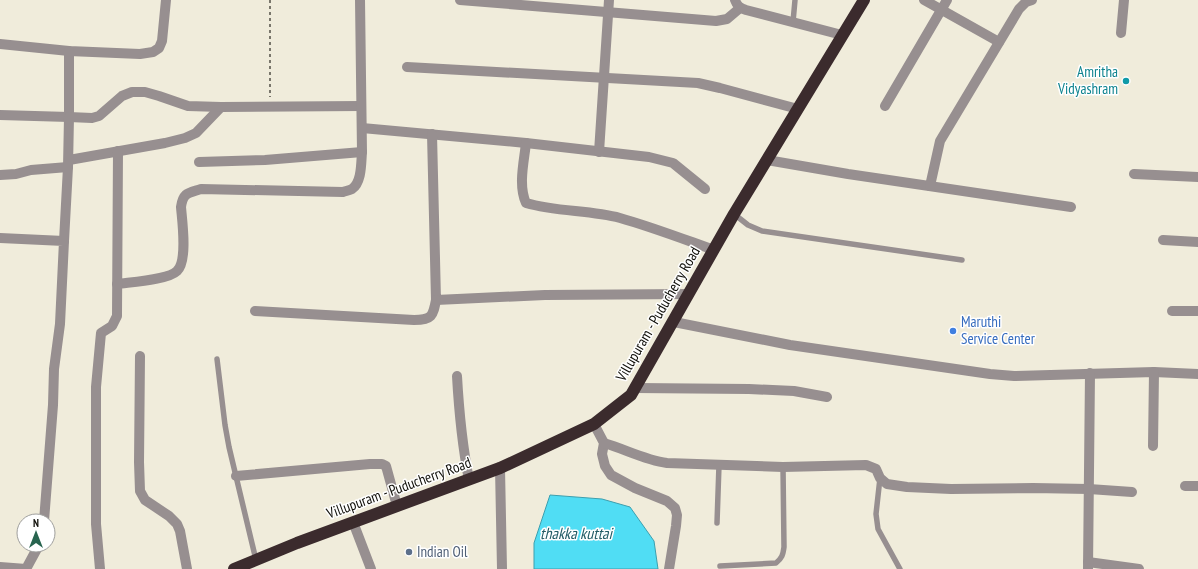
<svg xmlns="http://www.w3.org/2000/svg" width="1198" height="569" font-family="'PT Sans Narrow',sans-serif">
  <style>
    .water { fill: #50ddf4; stroke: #3d9fae }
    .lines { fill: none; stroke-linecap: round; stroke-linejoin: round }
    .path { stroke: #79766b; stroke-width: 2; stroke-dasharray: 3 3; stroke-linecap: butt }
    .lane { stroke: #978f90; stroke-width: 5.5 }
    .street { stroke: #978f90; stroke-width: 10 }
    .highway { stroke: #3b2b2d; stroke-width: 12 }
    .culture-dot { fill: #0f9aa8; stroke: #fff; stroke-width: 1.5 }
    .shop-dot { fill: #3f7fe0; stroke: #fff; stroke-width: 1.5 }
    .service-dot { fill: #5c6f8a; stroke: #fff; stroke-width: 1.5 }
    .labels { text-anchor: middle; stroke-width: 3; stroke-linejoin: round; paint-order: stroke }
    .culture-label { font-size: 15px; fill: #0d838f; stroke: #fff; text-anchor: end }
    .street-label { font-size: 15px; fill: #100f09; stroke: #fff }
    .shop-label { font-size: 15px; fill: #366cbe; stroke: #fff; text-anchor: start }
    .service-label { font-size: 15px; fill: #4e5e75; stroke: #fff; text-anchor: start }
    .water-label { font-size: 16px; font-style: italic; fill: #225c66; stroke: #fff }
  </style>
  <rect width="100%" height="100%" fill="#f0ecdb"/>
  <polygon class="water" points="550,495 602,499 630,507 654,541 658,569 534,569 534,543"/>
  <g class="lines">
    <polyline class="path" points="270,0 270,97"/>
    <g class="lane">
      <polyline points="793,22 795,0"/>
      <polyline points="734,214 748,225 762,231 962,260"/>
      <polyline points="217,359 225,425 229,447 256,560"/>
      <polyline points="880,478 876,514 878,529 900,569"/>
      <polyline points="717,523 719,465"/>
      <path d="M720,566L776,563C782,558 783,555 784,547L783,467"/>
    </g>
    <g class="street">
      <polyline points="460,0 716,21 727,19 740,8"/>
      <path d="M735,0C737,6 740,8 746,10L842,35"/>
      <polyline points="924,0 999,42"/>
      <polyline points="1121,33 1124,0"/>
      <polyline points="0,44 69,51 140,54 153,52 159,48 162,41 166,0"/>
      <polyline points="407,67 698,83 720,88 798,109"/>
      <polyline points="885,106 947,0"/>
      <polyline points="0,115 69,117 69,51"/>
      <polyline points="362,128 526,143 649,157 673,163 705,189"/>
      <polyline points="432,134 436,300 545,295 689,294"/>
      <path d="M526,143C524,162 518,185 526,203C557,212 590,210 620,218C652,227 683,239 714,250"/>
      <polyline points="599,152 609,0"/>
      <polyline points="69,160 165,143 185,138 196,133 221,107"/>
      <polyline points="767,160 848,174 1071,207"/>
      <polyline points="199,162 265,160 362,152"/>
      <polyline points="1134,174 1198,177"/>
      <polyline points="0,175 16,174 31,170 68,167"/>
      <polyline points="930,186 940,141 1019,9 1026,2 1032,0"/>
      <polyline points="0,238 64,241 60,324 54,369 53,405 44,521"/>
      <polyline points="1163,240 1198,242"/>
      <polyline points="64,241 68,167 69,117 92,118 99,116 122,96 132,92 145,92 159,96 188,106 221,107 361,106"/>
      <path d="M117,284C131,282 168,280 177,271C188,261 182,220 181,207C183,192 189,193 201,189L343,192C346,191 350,190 352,189C362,182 361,163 362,152L360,0"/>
      <path d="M255,311L414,320C432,320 433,316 436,300"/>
      <polyline points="1172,311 1198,311"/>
      <polyline points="674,322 790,345 990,374 1014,376 1154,372 1198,374"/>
      <polyline points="140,356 139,462 140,491 145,500 169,516 177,524 180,531 187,569"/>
      <path d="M457,376C459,412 462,444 469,480"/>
      <polyline points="636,388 749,389 794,391 827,397"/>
      <polyline points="594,424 604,443 602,454 605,466 611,475 635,488 667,501 675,508 677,515 676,526 669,569"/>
      <path d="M604,443C625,449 645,460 667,463L783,467L866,465L876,469L880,478L887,484L907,487L951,489L1033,488L1089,489L1132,492"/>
      <polyline points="1153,446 1154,372"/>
      <polyline points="500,468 502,569"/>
      <polyline points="236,476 370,464 382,464 386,466 397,506"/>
      <polyline points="1185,486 1198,486"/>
      <polyline points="353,522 371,569"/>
      <polyline points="1088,562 1139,569"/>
      <polyline points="0,567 26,569 39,545"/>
      <polyline points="100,569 96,524 96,387 101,333 112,326 117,316 118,151"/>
      <polyline points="1088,569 1090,373"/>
    </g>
    <polyline class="highway" points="234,569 297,543 500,468 594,424 631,395 734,214 864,0"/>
  </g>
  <circle class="culture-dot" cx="1126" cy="81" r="4"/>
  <circle class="shop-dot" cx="953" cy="331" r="4"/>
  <circle class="service-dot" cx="409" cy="552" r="4"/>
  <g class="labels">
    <g class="culture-label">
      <text x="1118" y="77">Amritha<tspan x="1118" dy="17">Vidyashram</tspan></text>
    </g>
    <g class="street-label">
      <text transform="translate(658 314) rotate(-60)" y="5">Villupuram - Puducherry Road</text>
      <text transform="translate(399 488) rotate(-20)" y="5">Villupuram - Puducherry Road</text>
    </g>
    <g class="shop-label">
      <text x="961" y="327">Maruthi<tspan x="961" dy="17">Service Center</tspan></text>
    </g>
    <g class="service-label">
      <text x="417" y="557">Indian Oil</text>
    </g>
    <g class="water-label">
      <text x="576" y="539">thakka kuttai</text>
    </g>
  </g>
  <g transform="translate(36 533)"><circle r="19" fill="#ffffff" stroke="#9f9f9d"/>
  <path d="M0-3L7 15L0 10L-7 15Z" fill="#28644f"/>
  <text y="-6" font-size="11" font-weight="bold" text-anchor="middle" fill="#100f09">N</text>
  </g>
</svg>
